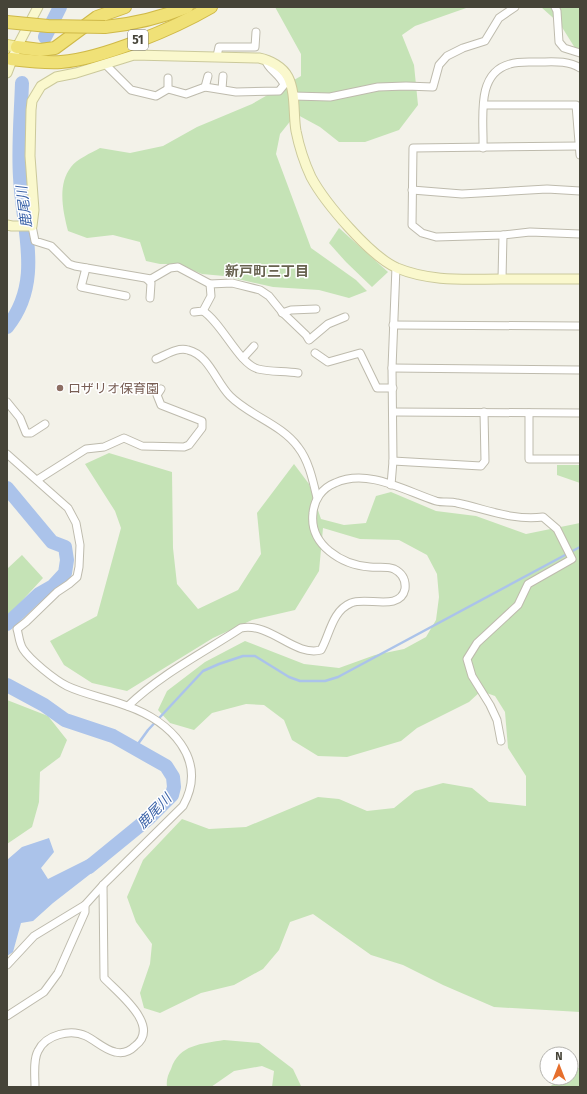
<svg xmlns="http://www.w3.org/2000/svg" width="587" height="1094" font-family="'Fira Sans','Noto Sans JP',sans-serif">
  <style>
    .green { fill: #c5e3b6 }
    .water { fill: #abc3ea }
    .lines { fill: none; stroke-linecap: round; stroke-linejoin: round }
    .stream { stroke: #abc3ea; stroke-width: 2.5 }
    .river { stroke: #abc3ea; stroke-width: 14 }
    .street-casing { stroke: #bebbad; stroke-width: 9 }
    .secondary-casing { stroke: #cbc99b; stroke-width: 11 }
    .primary-casing { stroke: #d9cf71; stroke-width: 12 }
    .highway-casing { stroke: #cfb947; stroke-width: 14 }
    .street { stroke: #fff; stroke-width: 7 }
    .secondary { stroke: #faf8cd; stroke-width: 9 }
    .primary { stroke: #f5eea0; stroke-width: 10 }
    .highway { stroke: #f0e177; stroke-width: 12 }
    .highway-bridge-casing { stroke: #cfb947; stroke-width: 14; stroke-linecap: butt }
    .highway-bridge { stroke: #f0e177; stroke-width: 12 }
    .education-dot { fill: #8d6e63; stroke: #fff; stroke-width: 1.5 }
    .labels { text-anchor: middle; stroke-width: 3; stroke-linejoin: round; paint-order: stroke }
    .shield { fill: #fff; stroke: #7e7c74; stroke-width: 1 }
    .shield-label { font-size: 12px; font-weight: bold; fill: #464438 }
    .education-label { font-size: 13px; fill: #785e54; stroke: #fff; text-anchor: start }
    .water-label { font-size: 14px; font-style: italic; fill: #3b63a8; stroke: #fff }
    .neighbourhood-label { font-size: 14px; font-weight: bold; fill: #686350; stroke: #fff }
  </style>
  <rect width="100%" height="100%" fill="#f3f2e9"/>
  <g class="green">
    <path d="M275,7H469L415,26L402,35L414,65L418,105L399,130L365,142H339L320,127L296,114L280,134L276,154L311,248L356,280L367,291L349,298L319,290L273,287L224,276L202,274L178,264H160L146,261L140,242L113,235L87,238L68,231C63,211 57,185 71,167C77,159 91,153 100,148L130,153L163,146L197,127L252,104L301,76V54Z"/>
    <polygon points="541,7 580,7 580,56 560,24"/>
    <polygon points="339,228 388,272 372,287 346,262 329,243"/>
    <polygon points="109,453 172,472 173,548 177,584 198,609 238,590 261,554 257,513 294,464 309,484 321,519 344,525 366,523 376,496 391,492 436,511 476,516 526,534 580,523 580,1012 494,1007 443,985 403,965 371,955 313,914 290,922 279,950 263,969 234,985 201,993 160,1013 144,1008 140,993 150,964 152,944 136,922 127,897 143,860 182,819 209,829 246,827 318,797 339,799 367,811 394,808 415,791 443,783 472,788 489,802 526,806 526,776 508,748 505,712 495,696 481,691 469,702 417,728 401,741 347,757 318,756 292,740 284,720 264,705 246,704 212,713 194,730 170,723 158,710 167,691 205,662 245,641 304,664 339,668 375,655 404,649 426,637 436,620 439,597 437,574 427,555 399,540 360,539 323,528 319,571 295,610 252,620 213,638 127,691 92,683 64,665 50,641 97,616 121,528 115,511 85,464"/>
    <polygon points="557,465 580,465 580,483 557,475"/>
    <polygon points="22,555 43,578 7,617 7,569"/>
    <polygon points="7,700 48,716 67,740 60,757 40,772 39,802 32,827 7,844"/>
    <path d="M224,1040L259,1043L293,1069L301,1086L299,1087H272L274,1071L262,1066L234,1071L211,1087H167C166,1080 168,1075 171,1069C179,1044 202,1044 224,1040Z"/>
    <polygon points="580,1067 580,1087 549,1087 563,1078 571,1078 571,1072"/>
  </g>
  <polygon class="water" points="49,838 54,852 41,868 48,879 100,853 107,861 53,903 33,921 21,923 13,952 7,956 7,860 22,847"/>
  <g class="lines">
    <polyline class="stream" points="135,748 148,730 203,671 219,664 243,656 255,656 289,677 300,681 325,681 338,677 580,547"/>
    <g class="river">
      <polyline points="45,37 60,7"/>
      <path d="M7,327C44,281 22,229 20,177C18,146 21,114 22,83"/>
      <polyline points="7,488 52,542 65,547 67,560 65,573 53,586 39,594 7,624"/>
      <polyline points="7,685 44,705 65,720 113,736 166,766 173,777 174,787 172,795 149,818 89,867"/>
    </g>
    <defs>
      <g id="street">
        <polyline points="555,7 557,11 559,42 564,48 580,53"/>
        <polyline points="217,56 219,47 255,47 256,32"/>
        <path d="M105,64L131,90L156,96L168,89L186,94L205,87L236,92L279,91L284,85C280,74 268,70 265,59"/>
        <polyline points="205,87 208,76"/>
        <polyline points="168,89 168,78"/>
        <polyline points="222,89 223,76"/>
        <polyline points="293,96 330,97 378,87 406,86 433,87 439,65 447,56 463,48 485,41 499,18 515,7"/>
        <polyline points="484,105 576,105 580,155"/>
        <polyline points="579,146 413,148 412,225 422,233 436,237 503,235 530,232 580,234"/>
        <path d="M483,148C484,120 475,73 510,64C519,61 529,62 538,62C552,62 567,60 580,68"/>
        <polyline points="412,190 462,194 547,189 580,191"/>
        <polyline points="32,226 35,241 51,246 69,264 75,266 151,279 170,268 178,267 210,284 232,283 260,290 269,296 282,312 306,335 309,340 328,324 345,317"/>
        <polyline points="86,268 81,287 126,296"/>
        <polyline points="147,279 151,283 150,298"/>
        <polyline points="502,279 503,235"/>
        <path d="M203,311C222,323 239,364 258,369C270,372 285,371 298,373"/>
        <polyline points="194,312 203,311 211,296 210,284"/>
        <polyline points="282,313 291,310 316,309"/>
        <polyline points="393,325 580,326"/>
        <polyline points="315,353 328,362 360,353 377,388 393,388"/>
        <polyline points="243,358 254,346"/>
        <path d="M156,359C166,355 177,347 188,350C209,355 216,382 230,396C250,416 281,424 298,447C309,461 313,481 317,498"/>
        <polyline points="392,368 580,370"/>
        <polyline points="7,402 20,418 26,433 31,433 45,424"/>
        <polyline points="393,412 580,413"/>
        <polyline points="529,413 529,459 580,459"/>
        <path d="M7,454L68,508L76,523L80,545L79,567L77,577L69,584L57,592L26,622L17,629C19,635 19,643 23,649C30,660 55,680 67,686C86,695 107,698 127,706C170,721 209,759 183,806L103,885L85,905V912L58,973L44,992L7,1016"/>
        <polyline points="393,461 481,466 485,461 484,412"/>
        <polyline points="37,480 86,449 104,447 124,438 142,446 184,447 189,445 202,428 202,421 161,405 157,395 161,389"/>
        <polyline points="391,485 393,461 392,368 396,267"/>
        <path d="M128,706C161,674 203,653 241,628C271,622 294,657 321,650C330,634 332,611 351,603C366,596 400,612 405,589C406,580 402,573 394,569C387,566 378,568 370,567C342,565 309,545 313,513C314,500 322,488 335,483C368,468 405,491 436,501C443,503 450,501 457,503C486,509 513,521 543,517L557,529L572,559L528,584L518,605L477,643L467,659L472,676L490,705L497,720L501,741"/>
        <polyline points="7,965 34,936 85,905"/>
        <path d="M35,1087C35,1077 33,1060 38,1051C46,1034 71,1029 86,1036C96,1041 105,1050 115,1052C123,1054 130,1051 135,1046C162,1026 117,992 104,978L103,885"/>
      </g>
      <g id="secondary">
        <polyline points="7,73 17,47 38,7"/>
        <path d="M7,225L12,226H32L34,210L30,156L31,110L32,101L41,86L56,77L76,73L134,55L259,58C270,60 283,67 288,77C296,93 293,114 296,131C299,146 304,162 311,177C325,203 370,256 397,268C431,282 465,279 501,279C528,279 554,279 580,279"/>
      </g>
      <polyline id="primary" points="7,45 17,47"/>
      <g id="highway">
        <path d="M105,27C134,24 160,18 187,7"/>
        <polyline points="17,47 40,50 55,48 97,17 125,7"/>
        <path d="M11,59C28,61 44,63 61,62C102,59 175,28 211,7"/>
      </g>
    </defs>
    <use href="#street" class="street-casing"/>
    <use href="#secondary" class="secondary-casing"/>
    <use href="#primary" class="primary-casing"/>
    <use href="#highway" class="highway-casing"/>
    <use href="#street" class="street"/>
    <use href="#secondary" class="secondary"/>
    <use href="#primary" class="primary"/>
    <use href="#highway" class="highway"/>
    <defs>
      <polyline id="highway-bridge" points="7,22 48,26 105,27"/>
    </defs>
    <use href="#highway-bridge" class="highway-bridge-casing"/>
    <use href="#highway-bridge" class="highway-bridge"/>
  </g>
  <circle class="education-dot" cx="60" cy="388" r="4"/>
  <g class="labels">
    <rect class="shield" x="128" y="30" width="20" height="20" rx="3"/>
    <g class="shield-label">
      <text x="138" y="44">51</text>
    </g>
    <g class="education-label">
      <text x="68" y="393">ロザリオ保育園</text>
    </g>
    <g class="water-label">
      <text transform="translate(24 207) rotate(-97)" y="5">鹿尾川</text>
      <text transform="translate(154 811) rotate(-46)" y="5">鹿尾川</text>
    </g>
    <g class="neighbourhood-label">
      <text x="267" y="276">新戸町三丁目</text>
    </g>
  </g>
  <rect width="587" height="1094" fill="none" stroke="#464438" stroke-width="16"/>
  <g transform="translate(559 1066)"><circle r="19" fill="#ffffff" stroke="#b5b4af"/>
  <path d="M0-3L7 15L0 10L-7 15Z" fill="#e66f2d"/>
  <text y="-6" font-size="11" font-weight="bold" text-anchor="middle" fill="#464438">N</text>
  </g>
</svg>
